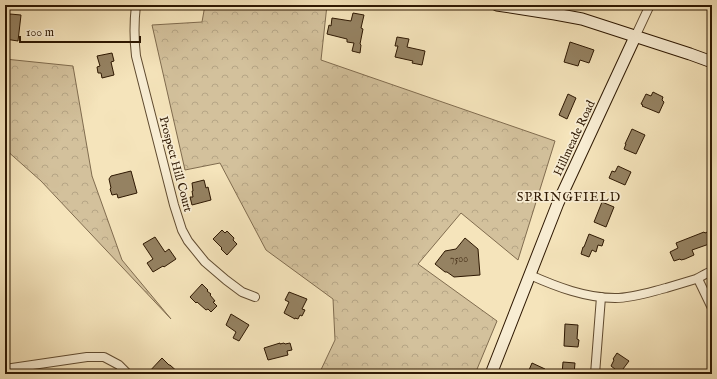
<svg xmlns="http://www.w3.org/2000/svg" width="717" height="379" font-family="'IM FELL English',serif">
  <style>
    .forest { fill: url(#forest-crowns); stroke: #806c4f }
    .building { fill: #958262; stroke: #2e1802 }
    .lines { fill: none; stroke-linecap: round; stroke-linejoin: round }
    .street-casing { stroke: #604b30; stroke-width: 10 }
    .secondary-casing { stroke: #2e1802; stroke-width: 13 }
    .street { stroke: #f8edd3; stroke-width: 8 }
    .secondary { stroke: #f8edd3; stroke-width: 11 }
    .labels { text-anchor: middle; stroke-width: 3.5; stroke-linejoin: round; paint-order: stroke }
    .number-label { font-size: 10px; fill: #48321a }
    .street-label { font-size: 12px; fill: #2e1802; stroke: #f8edd3 }
    .neighbourhood-label { font-size: 13px; letter-spacing: 1px; fill: #2e1802; stroke: #f8edd3 }
  </style>
  <defs>
    <pattern id="forest-crowns" width="20" height="18" patternUnits="userSpaceOnUse"><rect width="20" height="18" fill="#d3c19c"/><path d="M2 6a3 3 0 1 1 6 0M12 15a3 3 0 1 1 6 0" fill="none" stroke="#b5a585"/></pattern>
  </defs>
  <rect width="100%" height="100%" fill="#f5e4bb"/>
  <filter id="stains"><feTurbulence type="fractalNoise" baseFrequency=".005" numOctaves="4"/><feColorMatrix values="0 0 0 0 .2 0 0 0 0 .09 0 0 0 0 .02 0 0 0 .5 -.17"/></filter>
  <radialGradient id="worn" r=".72"><stop offset=".6" stop-color="#630" stop-opacity="0"/><stop offset="1" stop-color="#630" stop-opacity=".3"/></radialGradient>
  <g class="forest">
    <polygon points="205,5 327,5 321,60 555,141 518,260 461,213 418,264 497,321 475,374 319,374 335,340 333,299 266,250 220,163 185,170 152,25 202,22"/>
    <polygon points="5,59 73,66 92,176 122,260 171,319 41,181 5,149"/>
  </g>
  <g class="building">
    <polygon points="353,13 364,15 361,28 363,29 360,44 361,45 360,53 352,51 354,43 347,42 347,39 327,34 329,25 331,26 332,18 351,21"/>
    <polygon points="10,14 21,15 18,41 5,39 7,17 9,17"/>
    <polygon points="397,37 409,39 407,47 425,51 422,65 412,63 413,61 395,57 398,46 395,46"/>
    <polygon points="570,42 594,50 589,63 580,60 578,66 564,62"/>
    <polygon points="112,53 114,61 111,62 114,75 102,78 101,73 98,73 97,67 100,66 97,56"/>
    <polygon points="653,92 663,97 662,100 664,102 659,113 642,106 643,105 641,104 646,94 651,96"/>
    <polygon points="568,94 576,98 567,119 559,115"/>
    <polygon points="632,129 645,135 636,154 624,149 626,144 625,144"/>
    <polygon points="618,166 631,172 625,185 609,178 612,171 615,172"/>
    <polygon points="131,171 137,193 118,198 117,194 112,195 110,189 111,188 109,179 111,176"/>
    <polygon points="204,180 206,188 208,187 211,200 192,205 190,197 193,197 192,191 193,191 192,183"/>
    <polygon points="602,202 614,207 606,227 594,222"/>
    <polygon points="222,230 225,233 227,231 234,238 233,240 237,244 227,255 221,249 222,248 213,239"/>
    <polygon points="712,230 712,243 692,250 694,255 685,259 681,260 680,259 674,261 670,252 678,248 676,243 704,232 705,233"/>
    <polygon points="589,234 604,240 602,246 598,245 596,252 592,250 589,257 581,254 583,247 584,247"/>
    <polygon points="155,237 165,252 169,249 176,259 164,267 163,266 153,272 147,263 153,259 143,244"/>
    <polygon points="465,238 478,249 480,275 454,277 447,272 445,272 435,264 445,251 456,249"/>
    <polygon points="202,284 208,290 207,291 211,294 210,295 215,301 213,302 217,306 211,312 208,309 206,310 197,302 196,303 190,297"/>
    <polygon points="289,292 307,299 302,309 305,310 302,316 300,315 298,319 295,318 295,319 284,313 289,302 285,300"/>
    <polygon points="231,314 249,325 239,341 233,338 236,332 226,325"/>
    <polygon points="565,324 578,325 577,339 579,340 578,347 564,346"/>
    <polygon points="280,343 280,344 284,343 285,344 290,343 292,350 287,351 288,355 268,360 264,348"/>
    <polygon points="617,353 629,361 620,373 611,366 614,360 613,359"/>
    <polygon points="162,358 169,365 170,365 180,374 147,374"/>
    <polygon points="563,362 575,363 574,374 562,374"/>
    <polygon points="532,363 545,369 543,374 529,374 531,370 529,370"/>
  </g>
  <g class="lines">
    <defs>
      <g id="street">
        <path d="M136,5C134,22 134,39 136,56L174,205L182,230L188,241L205,262L226,280L242,292L255,297"/>
        <polyline points="635,37 650,5"/>
        <path d="M530,275C557,287 586,298 615,298C633,298 650,292 666,288C676,285 686,282 696,279C701,277 706,273 712,271"/>
        <polyline points="698,279 712,308"/>
        <polyline points="5,369 87,357 104,357 119,365 128,374"/>
        <polyline points="595,374 601,297"/>
      </g>
      <g id="secondary">
        <polyline points="497,5 555,14 582,19 690,54 712,62"/>
        <polyline points="491,374 558,203 584,147 635,37"/>
      </g>
    </defs>
    <use href="#street" class="street-casing"/>
    <use href="#secondary" class="secondary-casing"/>
    <use href="#street" class="street"/>
    <use href="#secondary" class="secondary"/>
  </g>
  <g class="labels">
    <g class="number-label">
      <text x="459" y="262">7500</text>
    </g>
    <g class="street-label">
      <text transform="translate(574 138) rotate(-65)" y="4">Hillmeade Road</text>
      <text transform="translate(176 164) rotate(75)" y="4">Prospect Hill Court</text>
    </g>
    <g class="neighbourhood-label">
      <text x="569" y="201">SPRINGFIELD</text>
    </g>
  </g>
  <rect width="717" height="379" fill="none" stroke="#f5e4bb" stroke-width="20"/>
  <rect x="6" y="6" width="705" height="367" fill="none" stroke="#2e1802" stroke-width="2"/>
  <rect x="10" y="10" width="697" height="359" fill="none" stroke="#2e1802"/>
  <path d="M20 36v6h120v-6" fill="none" stroke="#2e1802" stroke-width="2"/>
  <text x="26" y="36" font-size="12" fill="#2e1802" stroke="#f8edd3" stroke-width="3" paint-order="stroke">100 m</text>
  <rect width="100%" height="100%" filter="url(#stains)"/>
  <rect width="100%" height="100%" fill="url(#worn)"/>
</svg>
